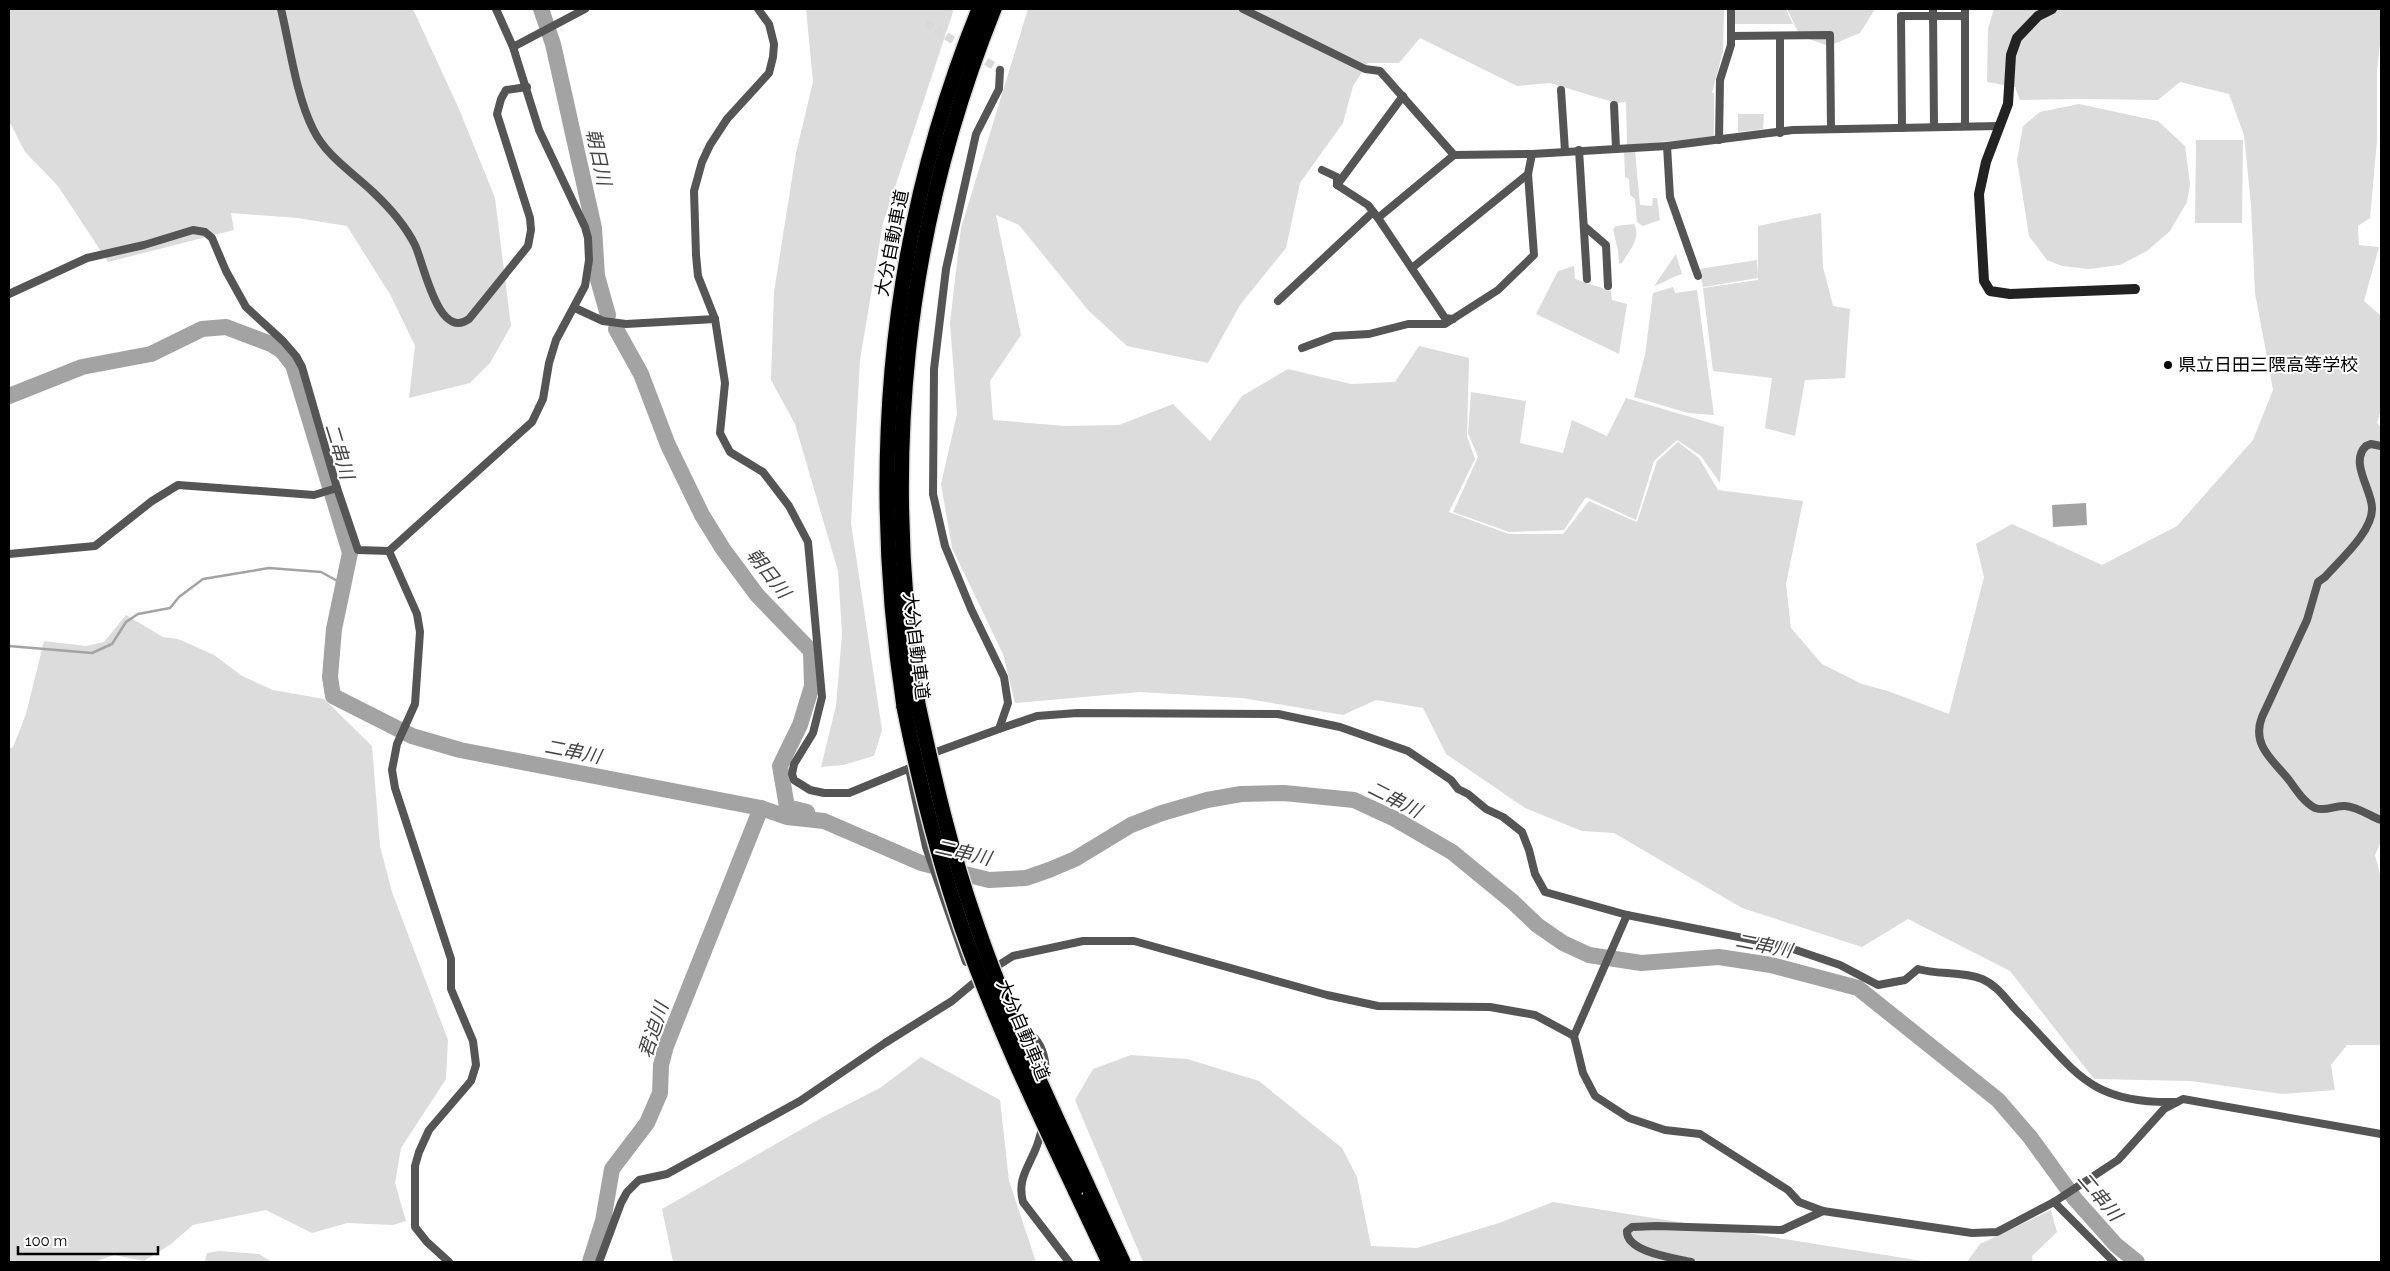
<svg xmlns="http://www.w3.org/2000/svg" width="2390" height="1271" font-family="Raleway,'Noto Sans JP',sans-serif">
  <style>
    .green { fill: #dcdcdc }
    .water { fill: #a3a3a3 }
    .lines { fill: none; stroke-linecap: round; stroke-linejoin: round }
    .stream { stroke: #a3a3a3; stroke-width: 2.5 }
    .river { stroke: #a3a3a3; stroke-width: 16 }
    .street-tunnel { stroke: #d9d9d9; stroke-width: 8; stroke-dasharray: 8 4; stroke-linecap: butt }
    .highway-casing { stroke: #dbdbdb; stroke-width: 18 }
    .street { stroke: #555; stroke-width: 8 }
    .secondary { stroke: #222; stroke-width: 10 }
    .highway { stroke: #000; stroke-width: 15 }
    .highway-bridge-casing { stroke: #dbdbdb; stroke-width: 18; stroke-linecap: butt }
    .highway-bridge { stroke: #000; stroke-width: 15 }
    .poi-dot { fill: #000; stroke: #fff; stroke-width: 2 }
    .labels { text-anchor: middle; stroke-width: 4; stroke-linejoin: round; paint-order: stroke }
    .street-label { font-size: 18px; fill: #000; stroke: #fff }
    .poi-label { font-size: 18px; fill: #000; stroke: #fff; text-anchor: start }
    .water-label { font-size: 19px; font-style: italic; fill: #444; stroke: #fff }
  </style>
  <rect width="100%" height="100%" fill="#fff"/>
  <g class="green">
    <polygon points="9,9 413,9 459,109 495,198 511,326 490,363 470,383 409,398 415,346 391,296 347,226 297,218 231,213 234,230 108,262 58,186 25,152 9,121"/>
    <polygon points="806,9 954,9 883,223 860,360 851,523 882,730 874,756 843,765 821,767 836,706 842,634 838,571 795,424 771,380 774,292 796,153 813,82"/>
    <polygon points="1028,9 1724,9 1723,51 1712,93 1714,93 1714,137 1627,145 1626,102 1616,103 1550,83 1517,86 1420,38 1399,63 1368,63 1353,86 1343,123 1300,183 1286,248 1240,305 1208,363 1127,346 1088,310 1019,225 996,215 1021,335 990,381 993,420 1065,426 1119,425 1173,404 1210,441 1242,396 1288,369 1351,384 1395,382 1419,346 1469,358 1467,436 1475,459 1449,512 1509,534 1563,534 1589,501 1637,522 1657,461 1678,442 1699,458 1718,490 1803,501 1786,584 1791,628 1822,664 1862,684 1888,691 1949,714 1984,577 1976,544 2012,524 2102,565 2177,526 2253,440 2273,390 2255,293 2251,205 2244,135 2229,94 2180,82 2158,100 2081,99 2020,100 2015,87 1987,82 1988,29 1994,9 2381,9 2381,36 2377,70 2377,141 2370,218 2358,226 2359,245 2379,247 2364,301 2381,316 2381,409 2377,423 2381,427 2381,842 2375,855 2381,878 2381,1042 2379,1045 2347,1045 2331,1065 2335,1090 2282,1094 2191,1081 2094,1079 2010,971 1908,919 1862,947 1742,908 1614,833 1582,831 1525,808 1446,754 1423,708 1376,700 1343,715 1242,698 1140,692 1015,703 1003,654 952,548 941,484 957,414 950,323 961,228"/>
    <polygon points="1734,9 1786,9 1793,24 1734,24"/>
    <polygon points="1787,9 1875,9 1860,33 1829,46 1800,36"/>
    <polygon points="2079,104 2158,121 2185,146 2190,184 2187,202 2170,231 2147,251 2120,265 2089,269 2062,266 2047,260 2029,236 2017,160 2023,126 2040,112"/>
    <polygon points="1738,114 1764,114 1763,129 1738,132"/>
    <polygon points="2196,140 2243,140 2242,223 2195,223"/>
    <polygon points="1624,151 1635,151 1640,205 1652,206 1653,198 1657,198 1660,220 1643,226 1637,222 1635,199 1630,195 1629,179 1625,177"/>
    <polygon points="1821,213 1823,267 1833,306 1850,309 1845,378 1805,380 1795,436 1765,428 1772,378 1713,371 1703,288 1758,280 1758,226"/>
    <path d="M1634,224C1642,237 1629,251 1622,263L1619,264L1618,251L1613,229L1616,226Z"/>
    <path d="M1676,254L1682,274C1671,277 1664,283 1654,286Z"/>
    <polygon points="1757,260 1758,278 1703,287 1699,269"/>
    <polygon points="1574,266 1575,279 1611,291 1612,300 1627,304 1619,354 1536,314 1558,271"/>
    <polygon points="1673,287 1675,293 1697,290 1714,415 1688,413 1634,397 1645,355 1653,293"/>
    <polygon points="1471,392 1526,401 1520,443 1563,453 1572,420 1607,436 1626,398 1724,427 1720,483 1701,456 1677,440 1654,461 1636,520 1586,497 1564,530 1509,532 1453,512 1478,457 1468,433"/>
    <polygon points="126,615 163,637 178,639 214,655 242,676 273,690 324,699 372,746 380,846 392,892 448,1040 446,1079 401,1148 395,1183 406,1221 393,1225 347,1223 312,1233 266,1210 193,1225 171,1244 144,1261 114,1255 94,1262 9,1262 9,749 13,747 26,714 44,641 86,646 104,642"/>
    <polygon points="1131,1055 1187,1059 1259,1081 1342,1148 1357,1177 1371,1246 1417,1248 1499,1223 1553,1202 1929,1262 1143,1262 1075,1100 1093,1069"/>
    <polygon points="921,1057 1000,1100 1009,1181 1036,1262 673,1262 662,1209 823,1117 880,1088"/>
    <polygon points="2051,1210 2057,1232 2032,1256 2033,1262 1967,1262 1980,1244"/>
    <polygon points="219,1251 259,1254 272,1262 205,1262 207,1253"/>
  </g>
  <polygon class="water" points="2086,503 2087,525 2053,527 2052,505"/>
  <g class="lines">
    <polyline class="stream" points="9,646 92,653 112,644 126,622 138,614 170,608 179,597 203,579 269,568 321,572 343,584"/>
    <g class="river">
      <polyline points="541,9 553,44 594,228 597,276 608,315"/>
      <polyline points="616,329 641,374 668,445 702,515 723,549 757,595 811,651 812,686 800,725 780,766 787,807 807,812"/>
      <polyline points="9,396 82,367 151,354 202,329 226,327 271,344 282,351 293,365 350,553 334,629 330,677 333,696 412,736 460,750 761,808 787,817 824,821 921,863 989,880 1026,878 1049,870 1075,859 1131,825 1162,813 1207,800 1241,794 1284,793 1354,800 1395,819 1452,852 1513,902 1537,925 1563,943 1589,955 1641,963 1719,957 1771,965 1858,988 1998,1100 2030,1137 2075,1199 2116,1245 2137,1262"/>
      <polyline points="590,1262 603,1221 612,1169 647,1123 660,1093 661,1065 666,1046 761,808"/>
    </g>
    <g class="street-tunnel">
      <polyline points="926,23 967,49"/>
      <polyline points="976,55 1000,70"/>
    </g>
    <defs>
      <g id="highway">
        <path d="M918,704C882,463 903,236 994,9"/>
        <path d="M904,707C868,469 888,233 979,9"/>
        <polyline points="1075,1190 1109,1262"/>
        <polyline points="1090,1191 1123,1262"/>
      </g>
    </defs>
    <use href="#highway" class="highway-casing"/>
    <g class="street">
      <path d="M281,9C290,47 296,95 313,129C326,156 352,172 373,192C389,207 405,225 415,245C424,264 438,341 469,319L528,246L531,230L530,218L497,114L501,99L506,90L527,87"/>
      <polyline points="758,9 769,24 774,44 773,57 769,73 727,119 710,145 702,162 694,191 696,255 698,276 715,319 725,383 720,433 730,452 763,472 789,506 808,542 822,697 813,733 794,764 792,774 794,780 810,790 824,793 849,793 917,765"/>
      <polyline points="1243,9 1365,69 1380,71 1454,155"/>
      <polyline points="1933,9 1934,127"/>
      <polyline points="1731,36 1830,35 1831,129"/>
      <polyline points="1780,36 1780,133"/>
      <polyline points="513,47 585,9"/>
      <polyline points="1561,90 1565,151"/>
      <polyline points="1614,105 1616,148"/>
      <polyline points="1965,126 1965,9"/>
      <polyline points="1902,128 1901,16 1964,16"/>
      <polyline points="1719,140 1720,80 1731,45 1731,9"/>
      <polyline points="1667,146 1670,197 1698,276"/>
      <polyline points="1579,150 1587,279"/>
      <polyline points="1322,170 1337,177 1337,185 1368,205 1378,218 1445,318 1453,319"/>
      <polyline points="1337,185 1403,96"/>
      <polyline points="1378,218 1454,155 1532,154 1667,146 1793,130 1999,126"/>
      <polyline points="1584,226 1606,245 1608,286"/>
      <polyline points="1412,268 1528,174"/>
      <polyline points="9,294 87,258 144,245 193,230 205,232 212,238 226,271 246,307 283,341 296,356 302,367 337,488 358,550 389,551 532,422 543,399 549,363 556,340 585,286 589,260 588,238 585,227 539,130 513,47 496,9"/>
      <polyline points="1278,301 1373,212"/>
      <polyline points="575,308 603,321 626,324 715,319"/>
      <polyline points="1302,348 1334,336 1369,334 1408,324 1445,324 1498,290 1534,255 1528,174 1532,154"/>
      <path d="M2381,446L2371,444L2366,446C2349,462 2372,490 2372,508C2373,531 2340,560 2325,577L2318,582L2307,620L2262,717C2251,745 2273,760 2289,780C2296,790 2304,802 2315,808C2327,812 2334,805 2345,806C2358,807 2370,816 2381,820"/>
      <polyline points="389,551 417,614 420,632 415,704 397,744 392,770 395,788 451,959 451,989 473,1041 476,1065 471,1081 429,1130 419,1152 415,1166 415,1227 427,1242 449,1262"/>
      <polyline points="9,554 95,546 152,501 178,485 314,495 337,488"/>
      <path d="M999,729L1037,716L1077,713L1278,714L1340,727L1408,751L1451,780L1458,789L1468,794L1486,809L1503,817L1522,832L1529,850L1535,874L1545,892L1627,915L1784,946L1840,965L1878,985L1905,980L1918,969C1938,975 1962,971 1982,979C1999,986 2008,1003 2021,1015C2076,1071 2088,1104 2176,1102"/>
      <polyline points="932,758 936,752 999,729 1008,703 1004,677 971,609 945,546 933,494 934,369 946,269 976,134 999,89 1000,70"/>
      <polyline points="909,769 926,847 966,962"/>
      <polyline points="1627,915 1574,1036 1583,1073 1595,1096 1629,1118 1665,1130 1700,1134 1788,1190 1799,1202 1823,1211 1972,1233 1997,1232 2054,1202 2118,1160 2164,1109 2183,1099 2381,1134"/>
      <polyline points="991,970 1013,956 1083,941 1134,941 1327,995 1378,1006 1490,1007 1535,1015 1574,1036"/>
      <path d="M1016,1028C1043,1033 1049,1063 1044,1086"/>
      <path d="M1043,1125C1041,1132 1039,1141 1036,1148C1028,1168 1017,1180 1023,1202L1069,1262"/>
      <polyline points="2054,1202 2114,1262"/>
      <polyline points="599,1262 621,1203 627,1192 639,1180 667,1174 800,1101 885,1043 952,1001 982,976"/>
      <path d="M1691,1262C1674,1258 1626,1252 1627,1231L1632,1227L1657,1226L1782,1230L1823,1211"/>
    </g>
    <polyline class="secondary" points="2052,9 2038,16 2017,38 2011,55 2008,104 1986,162 1979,194 1984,281 1990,291 2010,294 2135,289"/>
    <use href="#highway" class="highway"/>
    <defs>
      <g id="highway-bridge">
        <path d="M918,704C934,778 951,852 976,923C1007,1015 1050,1103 1090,1191"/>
        <path d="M904,707C919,782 937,855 962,928C993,1017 1034,1104 1075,1190"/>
      </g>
    </defs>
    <use href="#highway-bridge" class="highway-bridge-casing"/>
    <use href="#highway-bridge" class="highway-bridge"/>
  </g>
  <circle class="poi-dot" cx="2168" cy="365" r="5"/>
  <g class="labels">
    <g class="street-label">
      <text transform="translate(892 243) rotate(-79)" y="6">大分自動車道</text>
      <text transform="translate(916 646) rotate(83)" y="6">大分自動車道</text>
      <text transform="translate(1023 1030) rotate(67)" y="6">大分自動車道</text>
    </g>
    <g class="poi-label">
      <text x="2178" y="371">県立日田三隈高等学校</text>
    </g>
    <g class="water-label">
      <text transform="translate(599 157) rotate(78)" y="7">朝日川</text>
      <text transform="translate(340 451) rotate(73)" y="7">二串川</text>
      <text transform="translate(769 573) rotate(52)" y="7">朝日川</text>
      <text transform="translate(573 751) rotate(11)" y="7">二串川</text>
      <text transform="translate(1395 799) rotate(27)" y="7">二串川</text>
      <text transform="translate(963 852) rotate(13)" y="7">二串川</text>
      <text transform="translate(1764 945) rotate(11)" y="7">二串川</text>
      <text transform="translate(653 1030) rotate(-72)" y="7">君迫川</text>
      <text transform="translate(2100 1196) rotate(50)" y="7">二串川</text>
    </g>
  </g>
  <rect width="2390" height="1271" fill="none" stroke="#000000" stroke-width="20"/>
  <path d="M18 1246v8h140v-8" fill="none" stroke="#000000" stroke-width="2.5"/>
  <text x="25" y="1246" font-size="15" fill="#000000" stroke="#ffffff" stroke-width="4" paint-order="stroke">100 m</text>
</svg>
